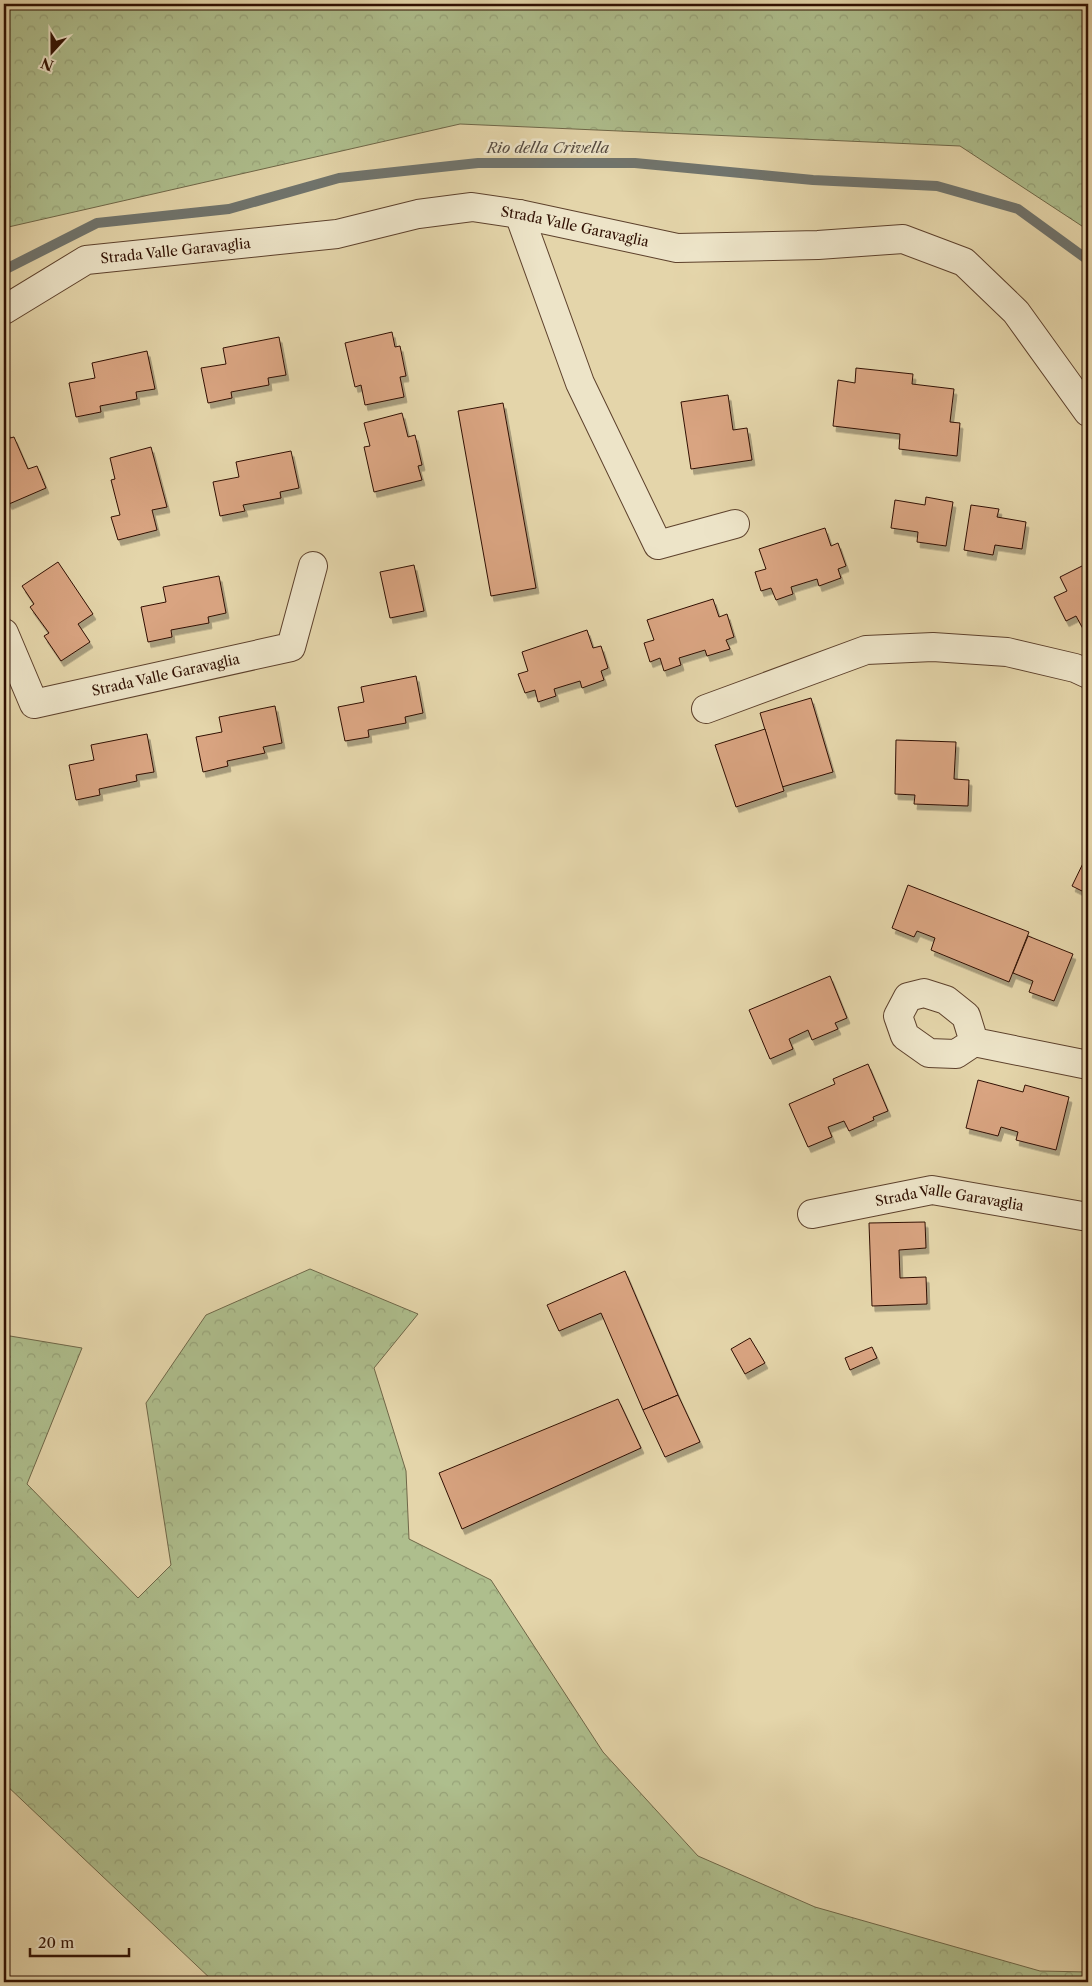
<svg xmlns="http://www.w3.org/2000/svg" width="1092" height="1986" font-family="'Libre Caslon Text',serif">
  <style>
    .forest { fill: url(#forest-crowns); stroke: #6f6748 }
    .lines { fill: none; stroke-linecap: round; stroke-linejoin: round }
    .stream { stroke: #70746d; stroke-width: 10 }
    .building { fill: #d9a481; stroke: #301002; filter: url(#shadow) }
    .street-casing { stroke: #5d412c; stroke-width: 30 }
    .street { stroke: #ede4c8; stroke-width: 28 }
    .labels { text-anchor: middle; stroke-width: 5; stroke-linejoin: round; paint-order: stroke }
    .street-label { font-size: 14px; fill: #301002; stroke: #ede4c8 }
    .water-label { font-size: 15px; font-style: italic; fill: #554a40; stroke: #ede4c8 }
  </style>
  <defs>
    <pattern id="forest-crowns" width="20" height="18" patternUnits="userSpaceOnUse" patternTransform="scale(1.25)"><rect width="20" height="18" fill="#aebe8d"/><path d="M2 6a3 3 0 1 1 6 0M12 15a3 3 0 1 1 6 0" fill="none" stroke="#96a278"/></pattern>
    <filter id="shadow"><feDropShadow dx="3" dy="5.5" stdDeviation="0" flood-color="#0004"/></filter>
  </defs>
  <rect width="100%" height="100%" fill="#e4d5aa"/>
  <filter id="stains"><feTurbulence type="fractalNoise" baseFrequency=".004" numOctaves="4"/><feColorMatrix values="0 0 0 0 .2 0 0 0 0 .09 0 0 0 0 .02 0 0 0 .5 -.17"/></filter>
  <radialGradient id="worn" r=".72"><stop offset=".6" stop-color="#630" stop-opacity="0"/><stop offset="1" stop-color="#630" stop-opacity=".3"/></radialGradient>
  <g class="forest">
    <polygon points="4,4 1088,4 1088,230 960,146 460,124 4,228"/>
    <polygon points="310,1269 418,1314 374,1368 406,1471 409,1539 491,1580 603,1752 698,1856 815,1907 1040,1971 1088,1972 1088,1982 214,1982 4,1783 4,1335 82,1348 27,1484 138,1598 171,1565 146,1403 206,1315"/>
  </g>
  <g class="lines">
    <polyline class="stream" points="4,270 97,223 229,209 339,178 478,163 635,163 813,180 937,186 1018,209 1088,260"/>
  </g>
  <g class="building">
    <polygon points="392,332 395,347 400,346 406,376 400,377 404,397 365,405 361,385 355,387 345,343"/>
    <polygon points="279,337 286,375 268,378 269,385 231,392 232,398 208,403 201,368 226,364 223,348"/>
    <polygon points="147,351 155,389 136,392 137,399 100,406 101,412 76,417 69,383 95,378 92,363"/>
    <polygon points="856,368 913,374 912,384 954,389 950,422 960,423 957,456 899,449 900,434 833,426 838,380 855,383"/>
    <polygon points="728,395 733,430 747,428 752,460 691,469 681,402"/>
    <polygon points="503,403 536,588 491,596 458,411"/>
    <polygon points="402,413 408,437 415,435 422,465 418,466 422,480 374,492 364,447 370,446 364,423"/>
    <polygon points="4,423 10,438 14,437 28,469 37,466 46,488 9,504 4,493"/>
    <polygon points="151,447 167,507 152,510 157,530 118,540 111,517 120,515 111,480 115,479 110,458"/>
    <polygon points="291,451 299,488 280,492 281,498 243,505 245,511 220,516 213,482 239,477 236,462"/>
    <polygon points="926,497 953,502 946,546 917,542 918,532 891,528 895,500 925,505"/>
    <polygon points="971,505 999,509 997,517 1026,522 1022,549 995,545 993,555 964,550"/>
    <polygon points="825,528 831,546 838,543 846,566 838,569 841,578 819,586 817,579 791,587 793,594 776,600 771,588 761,591 755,572 766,569 759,549"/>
    <polygon points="58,562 93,614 78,624 90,642 61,661 44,636 49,633 30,607 34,604 22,586"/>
    <polygon points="1088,563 1088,636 1087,636 1076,616 1066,621 1054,597 1067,591 1060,577"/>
    <polygon points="414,565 424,611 390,618 380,572"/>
    <polygon points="219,576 226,613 208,617 209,623 171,630 172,637 148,642 141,607 166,602 163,587"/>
    <polygon points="713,599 719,617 727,614 734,637 726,640 730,649 707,656 705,650 679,658 681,665 664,671 660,658 650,662 644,643 654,640 647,620"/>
    <polygon points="587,630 593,648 601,646 608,668 601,671 604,680 582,688 580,681 554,689 556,696 538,702 535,690 525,693 518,674 528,671 522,652"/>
    <polygon points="416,676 423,713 405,717 406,723 368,730 369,737 345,741 338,707 364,702 361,687"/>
    <polygon points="811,698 833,772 782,787 760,713"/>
    <polygon points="275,706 282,743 263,747 265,753 227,761 228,766 203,772 196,737 222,732 219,717"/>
    <polygon points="765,729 784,791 736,807 715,745"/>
    <polygon points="147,734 154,772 136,775 137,781 99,789 100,795 76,800 69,765 94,760 91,745"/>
    <polygon points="896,740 956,742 954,779 969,780 968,806 914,804 915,795 895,794"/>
    <polygon points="1088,853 1088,894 1072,886"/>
    <polygon points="908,885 1029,932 1009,982 931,950 935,938 917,931 914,937 892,928"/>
    <polygon points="1028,936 1073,954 1054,1001 1029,992 1033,981 1013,973"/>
    <polygon points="830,976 847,1018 835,1023 838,1029 812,1040 808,1030 789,1039 793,1049 770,1059 749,1010"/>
    <polygon points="868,1064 888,1111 873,1117 874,1120 849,1131 844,1121 828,1127 832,1137 808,1147 789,1104 835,1084 833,1079"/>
    <polygon points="978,1080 1023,1092 1025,1085 1069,1097 1056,1150 1016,1140 1018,1132 1001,1127 998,1136 966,1128"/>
    <polygon points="925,1222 926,1248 899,1250 900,1278 926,1277 927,1304 872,1306 869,1223"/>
    <polygon points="625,1271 678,1395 643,1410 601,1313 559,1331 547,1305"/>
    <polygon points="750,1338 765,1363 745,1374 731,1349"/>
    <polygon points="872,1347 877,1358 850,1370 845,1358"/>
    <polygon points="678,1395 700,1442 665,1457 643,1410"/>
    <polygon points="618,1399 641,1448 462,1529 439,1473"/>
  </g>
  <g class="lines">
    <defs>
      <g id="street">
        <polyline points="519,214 580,383 658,545 735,524"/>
        <path id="s1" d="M4,310L86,260L337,234L418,214L472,207L519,214L677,248L818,245L903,239L964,262L1016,312L1088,412"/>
        <path id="s2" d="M4,633L34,704L291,647L313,566"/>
        <polyline points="706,709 866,650 933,647 1007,652 1075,668 1088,674"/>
        <polyline points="974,1042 966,1016 946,1000 924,993 908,997 898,1016 905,1036 929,1053 956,1054 974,1042 1088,1065"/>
        <path id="s3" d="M812,1214L932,1190L1088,1217"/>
      </g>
    </defs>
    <use href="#street" class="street-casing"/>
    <use href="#street" class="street"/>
  </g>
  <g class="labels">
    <g class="street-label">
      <text dy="5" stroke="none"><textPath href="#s1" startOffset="591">Strada Valle Garavaglia</textPath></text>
      <text dy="5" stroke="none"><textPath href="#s1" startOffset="186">Strada Valle Garavaglia</textPath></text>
      <text dy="5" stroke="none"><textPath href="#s2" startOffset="212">Strada Valle Garavaglia</textPath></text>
      <text dy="5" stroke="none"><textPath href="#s3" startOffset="140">Strada Valle Garavaglia</textPath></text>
    </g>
    <g class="water-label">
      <text x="548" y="153">Rio della Crivella</text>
    </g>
  </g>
  <rect width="1092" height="1986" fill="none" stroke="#e4d5aa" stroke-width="20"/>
  <rect x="5" y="5" width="1082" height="1976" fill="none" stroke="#301002" stroke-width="2.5"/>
  <rect x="10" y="10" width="1072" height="1966" fill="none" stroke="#301002"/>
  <g transform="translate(52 52) rotate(201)" stroke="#ede4c8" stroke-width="4" paint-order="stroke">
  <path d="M0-4L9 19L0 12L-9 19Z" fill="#301002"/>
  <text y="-8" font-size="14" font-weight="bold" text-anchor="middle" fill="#301002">N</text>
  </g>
  <path d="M30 1948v8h99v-8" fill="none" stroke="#301002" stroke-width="2.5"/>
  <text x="38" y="1948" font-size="15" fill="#301002" stroke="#ede4c8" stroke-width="4" paint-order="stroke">20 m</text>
  <rect width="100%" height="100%" filter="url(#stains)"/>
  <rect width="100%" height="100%" fill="url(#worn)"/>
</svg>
